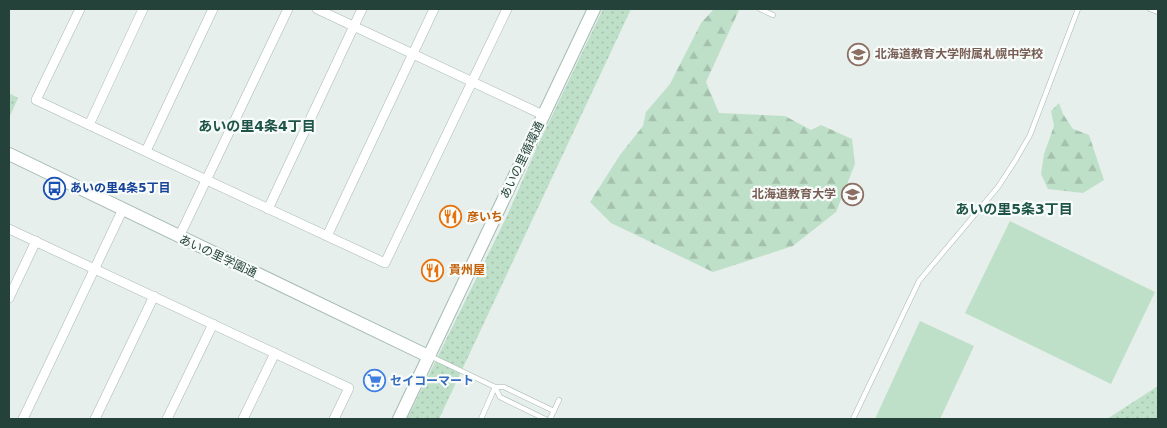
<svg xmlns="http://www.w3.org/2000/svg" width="1167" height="428" font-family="'DejaVu Sans','Noto Sans JP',sans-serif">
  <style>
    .green { fill: url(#green-dots) }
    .forest { fill: url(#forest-firs) }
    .pitch { fill: #bfe0c8 }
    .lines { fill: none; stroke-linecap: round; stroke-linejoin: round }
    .lane-casing { stroke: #a8b8b2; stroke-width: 5.5 }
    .street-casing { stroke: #a8b8b2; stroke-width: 10 }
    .secondary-casing { stroke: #a4bbb3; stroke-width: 14 }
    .lane { stroke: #fff; stroke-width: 4.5 }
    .street { stroke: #fff; stroke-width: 9 }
    .secondary { stroke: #fff; stroke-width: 12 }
    .labels { text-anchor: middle; stroke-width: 4.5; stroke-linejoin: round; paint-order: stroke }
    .education-label { font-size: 12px; font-weight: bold; fill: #785e54; stroke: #f7fbf9; text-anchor: start }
    .street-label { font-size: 12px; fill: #24423a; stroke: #f7fbf9 }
    .transit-label { font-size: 12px; font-weight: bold; fill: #164399; stroke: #f7fbf9; text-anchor: start }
    .food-label { font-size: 12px; font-weight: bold; fill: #c56008; stroke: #f7fbf9; text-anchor: start }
    .shop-label { font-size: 12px; font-weight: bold; fill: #366cbe; stroke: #f7fbf9; text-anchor: start }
    .neighbourhood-label { font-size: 14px; font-weight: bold; fill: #1f5548; stroke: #f7fbf9 }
  </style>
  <defs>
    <pattern id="green-dots" width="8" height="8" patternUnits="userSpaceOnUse" patternTransform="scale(1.25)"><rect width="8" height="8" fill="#bfe0c8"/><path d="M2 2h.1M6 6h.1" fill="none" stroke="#a4c1ad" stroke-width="1.8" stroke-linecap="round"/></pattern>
    <pattern id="forest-firs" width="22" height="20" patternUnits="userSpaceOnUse" patternTransform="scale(1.25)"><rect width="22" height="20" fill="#bfe0c8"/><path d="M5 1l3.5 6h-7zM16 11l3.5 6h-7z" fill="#a4c1ad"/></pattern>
  </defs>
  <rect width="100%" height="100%" fill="#e6efeb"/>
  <g class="green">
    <polygon points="603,9 631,9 439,419 407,419 507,216 537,147"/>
    <polygon points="9,93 18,98 9,118"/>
    <polygon points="1158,386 1158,419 1107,419"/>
  </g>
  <g class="forest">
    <polygon points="714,9 738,9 739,10 706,82 719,113 785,116 811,130 821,125 852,139 855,164 836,212 793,246 713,272 611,223 590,202 620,155 643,126 646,112 670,84 701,23"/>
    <polygon points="1059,103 1063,114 1073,129 1089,135 1104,180 1083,193 1048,189 1041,174 1044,154 1054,126 1051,111"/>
  </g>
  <g class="pitch">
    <polygon points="1010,221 1155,292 1111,384 965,313"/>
    <polygon points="920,321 974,346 940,419 875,419"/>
  </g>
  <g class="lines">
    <defs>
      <g id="lane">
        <polyline points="760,9 773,15"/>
        <polyline points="1150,9 1158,12"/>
        <polyline points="430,356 495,387 504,387 554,411"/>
        <polyline points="495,387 500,397 545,419"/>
        <polyline points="481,419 495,387"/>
        <polyline points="550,419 559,400"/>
        <polyline points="853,419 919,281 998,187 1015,161 1030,135 1078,9"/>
      </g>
      <g id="street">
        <path d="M80,9L36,100C152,155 269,209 385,263L507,9"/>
        <polyline points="317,9 543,115"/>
        <polyline points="89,125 143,9"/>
        <polyline points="146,151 213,9"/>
        <polyline points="268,209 362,9"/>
        <polyline points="9,229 349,388 334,419"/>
        <polyline points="327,236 434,9"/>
        <polyline points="179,237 288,9"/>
        <polyline points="9,298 36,241"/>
        <polyline points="23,419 123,209"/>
        <polyline points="95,419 154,296"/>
        <polyline points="167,419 213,324"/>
        <polyline points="243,419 275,353"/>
      </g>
      <g id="secondary">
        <polyline points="9,154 428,356"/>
        <polyline points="399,419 594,9"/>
      </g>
    </defs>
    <use href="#lane" class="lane-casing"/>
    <use href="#street" class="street-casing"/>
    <use href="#secondary" class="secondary-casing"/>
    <use href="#lane" class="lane"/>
    <use href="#street" class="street"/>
    <use href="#secondary" class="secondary"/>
  </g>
  <defs>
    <symbol id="school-ring" viewBox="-11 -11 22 22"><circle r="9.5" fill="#f7fbf9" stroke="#8d6e63" stroke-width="1.5"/><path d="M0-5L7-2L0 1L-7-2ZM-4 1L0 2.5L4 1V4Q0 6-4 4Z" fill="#8d6e63"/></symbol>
    <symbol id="bus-ring" viewBox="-11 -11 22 22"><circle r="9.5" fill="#f7fbf9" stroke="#1a4fb4" stroke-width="1.5"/><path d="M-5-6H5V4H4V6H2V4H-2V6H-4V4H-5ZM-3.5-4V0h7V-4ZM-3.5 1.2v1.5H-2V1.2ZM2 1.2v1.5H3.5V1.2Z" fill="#1a4fb4"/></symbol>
    <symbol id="university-ring" viewBox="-11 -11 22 22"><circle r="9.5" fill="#f7fbf9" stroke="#8d6e63" stroke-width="1.5"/><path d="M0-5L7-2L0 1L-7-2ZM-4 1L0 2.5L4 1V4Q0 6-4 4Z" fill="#8d6e63"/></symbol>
    <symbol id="restaurant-ring" viewBox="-11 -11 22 22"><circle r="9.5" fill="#f7fbf9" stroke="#e8710a" stroke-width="1.5"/><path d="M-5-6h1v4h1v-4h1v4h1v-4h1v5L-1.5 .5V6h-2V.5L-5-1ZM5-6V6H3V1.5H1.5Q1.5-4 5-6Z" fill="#e8710a"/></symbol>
    <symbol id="supermarket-ring" viewBox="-11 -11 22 22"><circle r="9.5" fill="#f7fbf9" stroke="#3f7fe0" stroke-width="1.5"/><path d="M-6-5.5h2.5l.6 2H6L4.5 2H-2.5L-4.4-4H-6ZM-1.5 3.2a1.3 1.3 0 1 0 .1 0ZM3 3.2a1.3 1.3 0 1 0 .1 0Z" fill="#3f7fe0"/></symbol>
  </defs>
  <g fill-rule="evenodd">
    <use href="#school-ring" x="846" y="42" width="25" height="25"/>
    <use href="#bus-ring" x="42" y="176" width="25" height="25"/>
    <use href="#university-ring" x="840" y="182" width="25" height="25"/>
    <use href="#restaurant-ring" x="438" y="204" width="25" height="25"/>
    <use href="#restaurant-ring" x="420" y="258" width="25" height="25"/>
    <use href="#supermarket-ring" x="362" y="368" width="25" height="25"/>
  </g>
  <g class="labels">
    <g class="education-label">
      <text x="875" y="58">北海道教育大学附属札幌中学校</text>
      <text x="836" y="198" text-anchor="end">北海道教育大学</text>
    </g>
    <g class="street-label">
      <text transform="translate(522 160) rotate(-64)" y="4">あいの里循環通</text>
      <text transform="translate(218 256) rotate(25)" y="4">あいの里学園通</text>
    </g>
    <g class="transit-label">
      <text x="70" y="192">あいの里4条5丁目</text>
    </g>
    <g class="food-label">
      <text x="467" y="221">彦いち</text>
      <text x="449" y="274">貴州屋</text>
    </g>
    <g class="shop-label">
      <text x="390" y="385">セイコーマート</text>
    </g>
    <g class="neighbourhood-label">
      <text x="257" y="131">あいの里4条4丁目</text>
      <text x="1014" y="214">あいの里5条3丁目</text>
    </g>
  </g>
  <rect width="1167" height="428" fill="none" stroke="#24423a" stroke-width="20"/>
</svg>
